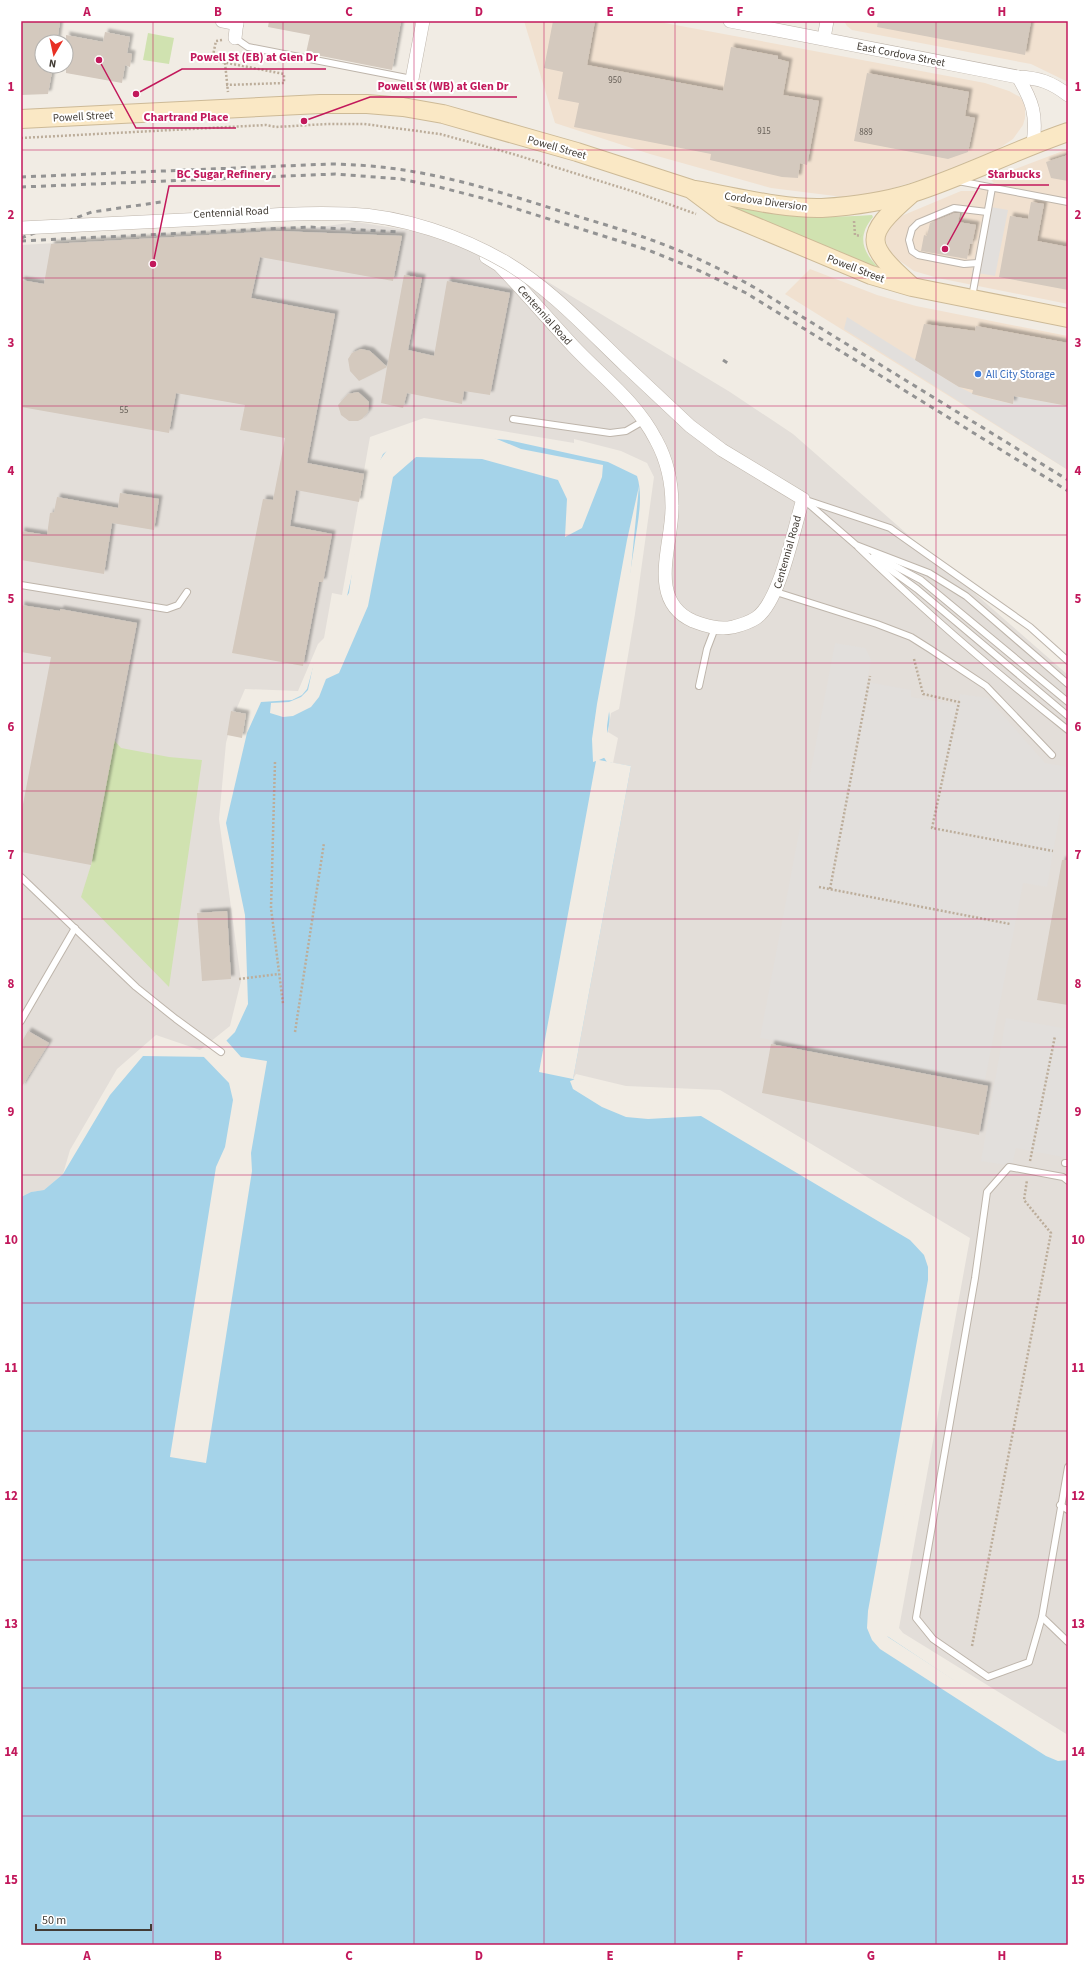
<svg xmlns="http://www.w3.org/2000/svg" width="1089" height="1966" font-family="'Source Sans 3',sans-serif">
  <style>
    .commercial { fill: #f1e1d0 }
    .industrial { fill: #e3ded9 }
    .green { fill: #d0e2b0 }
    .parking { fill: #e2dfdc }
    .water { fill: #a5d3e9 }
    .pier { fill: #f1ece4 }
    .building { fill: #d4c9be; filter: url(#shadow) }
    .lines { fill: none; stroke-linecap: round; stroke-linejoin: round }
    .lane-casing { stroke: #beb5ab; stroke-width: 8 }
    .street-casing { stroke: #beb5ab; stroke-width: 14 }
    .secondary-casing { stroke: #cdba97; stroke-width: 20 }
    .path { stroke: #bcad9a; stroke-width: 2.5; stroke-dasharray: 2 2; stroke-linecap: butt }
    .lane { stroke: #fff; stroke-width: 6 }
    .street { stroke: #fff; stroke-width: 13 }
    .secondary { stroke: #fae8c5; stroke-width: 18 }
    .rail { stroke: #939393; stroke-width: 3; stroke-dasharray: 5 5; stroke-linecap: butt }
    .street-bridge-casing { stroke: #beb5ab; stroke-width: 14; stroke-linecap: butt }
    .street-bridge { stroke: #fff; stroke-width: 13 }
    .grid { fill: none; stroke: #c2185b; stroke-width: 1; stroke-opacity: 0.55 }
    .shop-dot { fill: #3f7fe0; stroke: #fff; stroke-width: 1.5 }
    .labels { text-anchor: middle; stroke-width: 4; stroke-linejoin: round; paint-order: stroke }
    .number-label { font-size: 9px; fill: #665f57 }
    .street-label { font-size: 11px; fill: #423c35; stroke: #fff }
    .shop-label { font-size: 11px; fill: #366cbe; stroke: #fff; text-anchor: start }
    .leader { fill: none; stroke: #c2185b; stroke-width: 1.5 }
    .callout-dot { fill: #c2185b; stroke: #fff; stroke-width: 1.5 }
    .callout-label { font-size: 12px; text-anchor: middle; font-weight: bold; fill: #c2185b; stroke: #fff; stroke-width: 4; stroke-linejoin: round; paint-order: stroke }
    .neatline { fill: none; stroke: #c2185b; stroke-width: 1.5 }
    .grid-label { font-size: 13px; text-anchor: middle; font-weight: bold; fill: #c2185b }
  </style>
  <defs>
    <filter id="shadow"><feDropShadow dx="3.5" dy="-3.5" stdDeviation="1" flood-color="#0004"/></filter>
  </defs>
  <rect width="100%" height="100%" fill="#f1ece4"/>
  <g class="commercial">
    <polygon points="524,21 654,21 985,83 1009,91 1020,97 1025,105 1025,118 1023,125 1013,139 998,149 926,178 883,191 851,198 771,188 650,154 555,123"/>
    <polygon points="844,21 1068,21 1068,82 1031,64 852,30 847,26"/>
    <polygon points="1068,149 1068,304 938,278 914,271 890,254 885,239 886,234 889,227 899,217 961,191 978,191 994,183 991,180 992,178"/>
    <polygon points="810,269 877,295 916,306 1068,336 1068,470 785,294"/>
  </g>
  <polygon class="industrial" points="356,222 419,232 538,276 730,392 793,434 1068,675 1068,1735 903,1633 899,1628 970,1238 720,1090 626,1086 576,1074 573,1079 596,760 613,763 618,738 608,732 611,713 619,709 635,614 654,477 647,463 621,451 574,439 574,443 424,418 370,437 342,595 332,593 324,638 318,644 298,691 245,689 233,717 226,743 219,819 241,981 230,1026 200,1050 156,1035 117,1069 70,1150 63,1174 44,1190 31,1192 21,1197 21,245 305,229"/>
  <g class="green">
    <polygon points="148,33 174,38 169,64 143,60"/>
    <path d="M735,205C783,218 823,218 872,215L873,217C858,235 861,250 877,266L876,268L734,208Z"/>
    <polygon points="114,740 121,748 169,757 202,760 169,987 81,897 91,865"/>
  </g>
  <g class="parking">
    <polygon points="985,206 1008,210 995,276 972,272"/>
    <polygon points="847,317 959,387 978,396 1013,404 1014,396 1068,406 1068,470 844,329"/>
    <polygon points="835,643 865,648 871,660 867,682 911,690 911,697 958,705 960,694 988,698 1045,763 1068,767 1047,887 1023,883 985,1080 760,1038"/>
    <polygon points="1006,1018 1068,1029 1068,1158 1016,1148 1012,1166 981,1161"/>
  </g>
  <path class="water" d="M426,428L464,436L508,440L608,462L637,476C644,497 637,526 634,548C626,601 617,653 607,705C614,720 605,738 601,753L607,762L631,766L573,1079L621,1106L652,1111L699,1107L938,1249L884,1634L1057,1749L1068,1748V1945H21V1197L31,1192L44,1190L63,1174L110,1095L143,1056L210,1057L235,1032L248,1004L245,915L226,823L247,733L261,702L292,700L302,695L307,689L314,664L345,605L376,470L383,454L407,435Z"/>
  <g class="pier">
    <polygon points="421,428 438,428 492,437 521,449 603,465 602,477 582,528 565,537 567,499 558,480 482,459 416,457 393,477 368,606 339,673 326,679 319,697 311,707 293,716 283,717 270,713 271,703 289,702 301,697 308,690 314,661 344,600 349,593 354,558 375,467 390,446 404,435"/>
    <polygon points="639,486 627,610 610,705 607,726 607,739 603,753 606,757 599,760 631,766 573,1079 539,1072 596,761 593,762 592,739 597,704 627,540"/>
    <polygon points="225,1039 241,1057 267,1061 251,1153 252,1171 206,1463 170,1457 216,1167 225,1147 233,1100 229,1083 202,1055 209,1055"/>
    <polygon points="576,1079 621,1101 622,1105 650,1109 654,1106 699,1105 708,1106 729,1115 939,1248 942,1259 941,1276 886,1633 888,1637 1057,1747 1068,1746 1068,1760 1058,1761 1046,1756 880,1649 872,1640 867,1628 868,1611 928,1280 928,1267 924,1255 910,1240 701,1116 648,1119 626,1117 602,1107 573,1089 570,1081"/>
  </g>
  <g class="building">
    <polygon points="21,21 60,21 57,42 42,42 42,66 53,66 48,94 21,95"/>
    <polygon points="269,21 401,21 392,70 306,53 310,35 268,27"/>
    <polygon points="553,21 595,21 587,65 723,91 731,47 778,56 778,59 789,62 783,95 819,101 807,165 800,163 798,178 782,177 710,160 711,154 574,127 579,103 558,99 563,72 544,68"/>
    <polygon points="878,21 1031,21 1025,55 877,27"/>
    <polygon points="105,32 130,37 127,53 132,54 130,67 125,65 122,83 66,73 66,35 103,42"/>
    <polygon points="867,73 969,92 965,116 975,118 968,152 948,159 854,141"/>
    <polygon points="1068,155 1068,181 1051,178 1046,162"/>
    <polygon points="1031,202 1044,204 1037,241 1068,247 1068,290 999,277 1010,216 1028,219"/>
    <polygon points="955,213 960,213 958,222 976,225 972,244 970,244 967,259 921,251 924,235 927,236 930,223"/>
    <polygon points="278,231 402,236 393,281 260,257 251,298 335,314 307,463 364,474 359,502 296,490 290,526 332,534 323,582 319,582 303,666 232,653 263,499 273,500 285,438 240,430 245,405 176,393 169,433 21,407 21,280 44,284 51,244"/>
    <polygon points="404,275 422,278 408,350 434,356 447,281 510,293 490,395 464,391 462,404 407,393 403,408 381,403 387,367 359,381 350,371 348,359 352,353 361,349 370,351 387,367"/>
    <polygon points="924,324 975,331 976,326 1068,343 1068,406 1014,396 1013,404 972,394 973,390 959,387 915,360"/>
    <polygon points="358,392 369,402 368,412 362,419 358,421 349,421 341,415 338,405 348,394"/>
    <polygon points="120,493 159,499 154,530 112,523 104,574 21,560 21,531 47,535 50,513 54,512 57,497 118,508"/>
    <polygon points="21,605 60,611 60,609 137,623 91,865 21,852 21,815 51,657 21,652"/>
    <polygon points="231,711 246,714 242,738 227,735"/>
    <polygon points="1062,860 1068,860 1068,1005 1037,1000"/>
    <polygon points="227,911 231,979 202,981 197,913"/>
    <polygon points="28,1031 49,1043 21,1088 21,1043"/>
    <polygon points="771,1044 988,1086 979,1135 762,1093"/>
  </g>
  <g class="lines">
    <defs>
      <g id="lane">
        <polyline points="235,38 248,47 412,79"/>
        <polyline points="958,181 1068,202"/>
        <polyline points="978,263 964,264 918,255 912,251 909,240 912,229 918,223 954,208 987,212"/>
        <polyline points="972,297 992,188"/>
        <polyline points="513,419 610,433 626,431 645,420"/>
        <polyline points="803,499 856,545 929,573 966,596 1068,684"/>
        <polyline points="806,500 890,528 1030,627 1068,661"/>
        <path d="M858,547C925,612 995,672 1068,730"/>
        <polyline points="873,557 917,589 1068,716"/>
        <polyline points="878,557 921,580 1068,702"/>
        <polyline points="21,585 167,609 178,605 187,592"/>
        <polyline points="776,592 877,624 911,637 930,649 986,686 1052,755"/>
        <polyline points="699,686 707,649 715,628"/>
        <polyline points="21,877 136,987 176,1019 221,1052"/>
        <polyline points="21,1021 75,928"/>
        <polyline points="1065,1163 1068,1163"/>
        <polyline points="1068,1467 1042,1617 1068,1642"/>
        <polyline points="1060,1505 1068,1510"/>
        <polyline points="1042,1617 1029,1662 988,1677 933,1639 916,1618 975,1278 987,1192 1009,1167 1063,1177 1068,1181"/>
      </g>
      <g id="street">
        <polyline points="222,21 237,24"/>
        <path d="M730,21L1018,77C1039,78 1051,82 1068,95"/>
        <polyline points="235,38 237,21"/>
        <polyline points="824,38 827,21"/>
        <path d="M1018,77C1033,102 1037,115 1033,144"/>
        <polyline points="412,79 423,21"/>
        <path d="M486,257L499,265C524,291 548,319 573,346C602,377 636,401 656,440C667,460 672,483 672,506C673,544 646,600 693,621C706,626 719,630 733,627C741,625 750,622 756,618C780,602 794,528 803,499L722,450L690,426L626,366"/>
      </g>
      <g id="secondary">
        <polyline points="21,119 320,104 367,104 403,107 443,114 577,152 691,189 723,213 871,275 912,287 1068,318"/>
        <path d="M696,190C737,197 781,209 822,208C853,206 883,202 912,193C965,176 1015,150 1068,132"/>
        <path d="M910,195C863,236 865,244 910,285"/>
      </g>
    </defs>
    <use href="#lane" class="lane-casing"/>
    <use href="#street" class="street-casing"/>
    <use href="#secondary" class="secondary-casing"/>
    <g class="path">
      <polyline points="222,40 216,41 212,60 284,74 284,83 226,85"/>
      <polyline points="225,63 228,92"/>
      <polyline points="21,138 266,125 276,127 327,124 364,124 440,134 513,154 635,192 696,214"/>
      <polyline points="854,221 855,235 861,236"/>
      <polyline points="914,659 923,694 959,702 932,828 1053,851"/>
      <polyline points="275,762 271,908 283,1004"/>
      <polyline points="819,887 1010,924"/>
      <polyline points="830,889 870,676"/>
      <polyline points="239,979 279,974"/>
      <polyline points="295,1032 324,843"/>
      <polyline points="1030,1161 1055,1036"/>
      <polyline points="972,1646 1051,1233 1024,1200 1027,1180"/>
    </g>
    <use href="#lane" class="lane"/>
    <use href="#street" class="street"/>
    <use href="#secondary" class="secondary"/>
    <g class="rail">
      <path d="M21,177L330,164C414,165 478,185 557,210C595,222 633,232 670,247C700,259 729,273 757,289L1068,480"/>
      <polyline points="21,187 335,174 401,179 435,186 482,198 648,250 700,271 746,293 1068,491"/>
      <polyline points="21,238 92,212 161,202"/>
      <polyline points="21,241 309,227 398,232"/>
      <polyline points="723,360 729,364"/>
    </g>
    <defs>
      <path id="street-bridge" d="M21,228C82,225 143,222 204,219C252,216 300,212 349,214C402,216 461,236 507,263C552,290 588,330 626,366"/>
    </defs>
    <use href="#street-bridge" class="street-bridge-casing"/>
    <use href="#street-bridge" class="street-bridge"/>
  </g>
  <path class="grid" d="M153,21V1945M283,21V1945M414,21V1945M544,21V1945M675,21V1945M806,21V1945M936,21V1945M21,150H1068M21,278H1068M21,406H1068M21,535H1068M21,663H1068M21,791H1068M21,919H1068M21,1047H1068M21,1175H1068M21,1303H1068M21,1431H1068M21,1560H1068M21,1688H1068M21,1816H1068"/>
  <circle class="shop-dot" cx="978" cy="374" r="4"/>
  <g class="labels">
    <g class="number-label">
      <text x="615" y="83">950</text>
      <text x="764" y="134">915</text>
      <text x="866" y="135">889</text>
      <text x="124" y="413">55</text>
    </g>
    <g class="street-label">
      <text transform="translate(901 54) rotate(11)" y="4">East Cordova Street</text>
      <text transform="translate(83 116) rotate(-3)" y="4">Powell Street</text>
      <text transform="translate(557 147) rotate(16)" y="4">Powell Street</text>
      <text transform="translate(766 201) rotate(8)" y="4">Cordova Diversion</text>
      <text transform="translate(231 212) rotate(-3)" y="4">Centennial Road</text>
      <text transform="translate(856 268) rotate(21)" y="4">Powell Street</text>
      <text transform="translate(545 315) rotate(48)" y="4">Centennial Road</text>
      <text transform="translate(787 552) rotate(-74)" y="4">Centennial Road</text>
    </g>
    <g class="shop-label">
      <text x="986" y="378">All City Storage</text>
    </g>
  </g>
  <path class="leader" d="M136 94L182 69H326M304 121L370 97H517M99 60L136 128H236M945 249L980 185H1049M153 264L169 186H280"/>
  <g class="callout-dot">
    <circle cx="136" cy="94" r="4"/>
    <circle cx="304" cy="121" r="4"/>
    <circle cx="99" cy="60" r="4"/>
    <circle cx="945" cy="249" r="4"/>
    <circle cx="153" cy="264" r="4"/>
  </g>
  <g class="callout-label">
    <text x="254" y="61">Powell St (EB) at Glen Dr</text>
    <text x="443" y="90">Powell St (WB) at Glen Dr</text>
    <text x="186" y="121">Chartrand Place</text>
    <text x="1014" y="178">Starbucks</text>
    <text x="224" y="178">BC Sugar Refinery</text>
  </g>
  <rect width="1089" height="1966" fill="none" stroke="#ffffff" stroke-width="44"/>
  <g transform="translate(54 54) rotate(189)"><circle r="19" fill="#ffffff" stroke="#b3b1ae"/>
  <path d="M0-3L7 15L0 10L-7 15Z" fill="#e83024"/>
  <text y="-6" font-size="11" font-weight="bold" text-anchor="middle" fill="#423c35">N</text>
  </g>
  <path d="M36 1924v6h115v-6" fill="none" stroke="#423c35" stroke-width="2"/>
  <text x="42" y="1924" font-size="12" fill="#423c35" stroke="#ffffff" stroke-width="3" paint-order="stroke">50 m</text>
  <rect x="22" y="22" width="1045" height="1922" class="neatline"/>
  <g class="grid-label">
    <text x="87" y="16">A</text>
    <text x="218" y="16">B</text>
    <text x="349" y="16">C</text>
    <text x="479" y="16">D</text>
    <text x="610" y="16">E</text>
    <text x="740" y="16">F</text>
    <text x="871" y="16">G</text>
    <text x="1002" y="16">H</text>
    <text x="11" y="91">1</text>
    <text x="1078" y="91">1</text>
    <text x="11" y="219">2</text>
    <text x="1078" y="219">2</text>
    <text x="11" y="347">3</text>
    <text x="1078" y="347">3</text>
    <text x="11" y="475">4</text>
    <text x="1078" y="475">4</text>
    <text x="11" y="603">5</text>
    <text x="1078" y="603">5</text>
    <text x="11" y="731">6</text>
    <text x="1078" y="731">6</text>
    <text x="11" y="859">7</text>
    <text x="1078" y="859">7</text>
    <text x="11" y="988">8</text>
    <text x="1078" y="988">8</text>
    <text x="11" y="1116">9</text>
    <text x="1078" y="1116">9</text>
    <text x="11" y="1244">10</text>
    <text x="1078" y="1244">10</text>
    <text x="11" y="1372">11</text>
    <text x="1078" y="1372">11</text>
    <text x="11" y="1500">12</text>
    <text x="1078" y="1500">12</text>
    <text x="11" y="1628">13</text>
    <text x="1078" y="1628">13</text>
    <text x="11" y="1756">14</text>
    <text x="1078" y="1756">14</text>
    <text x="11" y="1884">15</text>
    <text x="1078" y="1884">15</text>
    <text x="87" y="1960">A</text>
    <text x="218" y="1960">B</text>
    <text x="349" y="1960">C</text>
    <text x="479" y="1960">D</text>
    <text x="610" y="1960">E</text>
    <text x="740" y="1960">F</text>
    <text x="871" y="1960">G</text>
    <text x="1002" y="1960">H</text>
  </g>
</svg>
